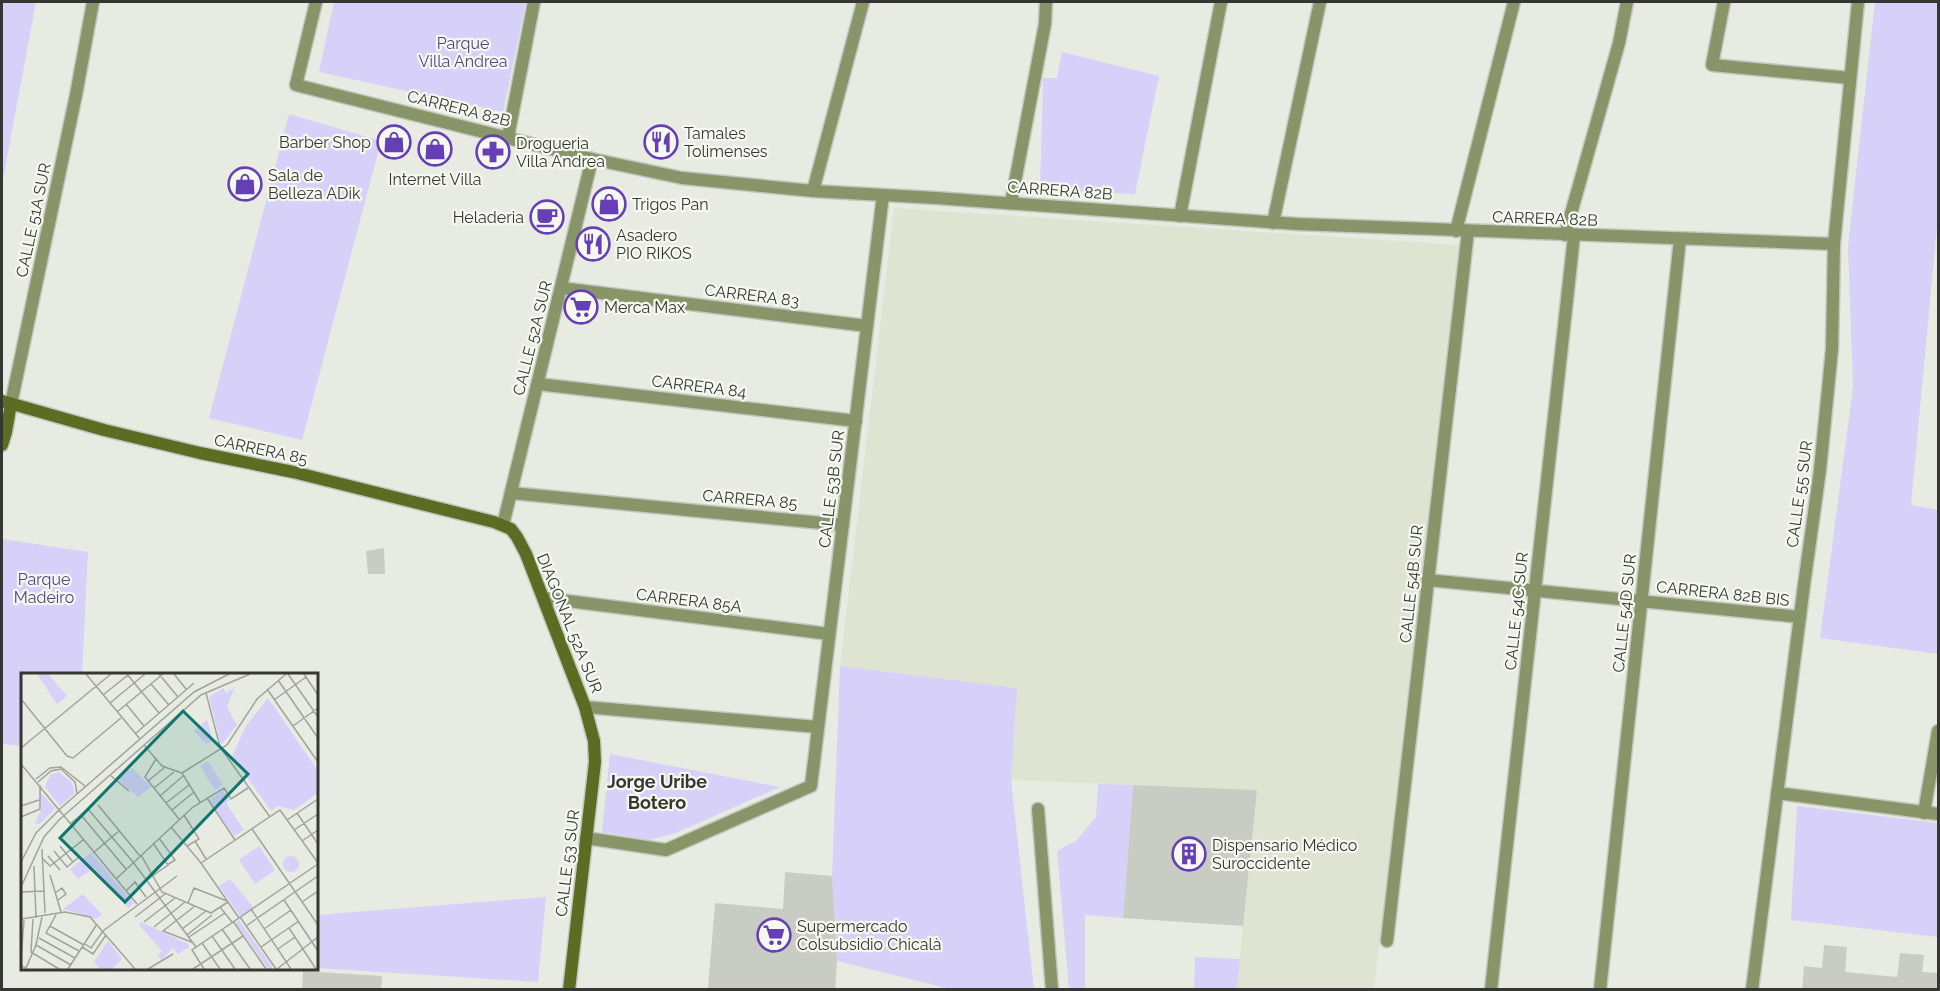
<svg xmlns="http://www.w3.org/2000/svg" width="1940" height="991" font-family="Raleway,sans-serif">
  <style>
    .built { fill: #dee3d2 }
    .green { fill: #d7d0f8 }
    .building { fill: #c9ccc3 }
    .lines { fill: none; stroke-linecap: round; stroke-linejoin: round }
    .street-casing { stroke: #c4c7bf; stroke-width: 15 }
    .secondary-casing { stroke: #c4c7bf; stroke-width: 15 }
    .street { stroke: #889568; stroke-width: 12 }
    .secondary { stroke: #5b6c23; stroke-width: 12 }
    .labels { text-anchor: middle; stroke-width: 4.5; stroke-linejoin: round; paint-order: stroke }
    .park-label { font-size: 16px; fill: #56428b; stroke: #f5f8ef }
    .street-label { font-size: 16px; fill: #363733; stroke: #f5f8ef }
    .poi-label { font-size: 16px; fill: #363733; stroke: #f5f8ef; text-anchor: start }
    .neighbourhood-label { font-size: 18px; font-weight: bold; fill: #363733; stroke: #f5f8ef }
    .inset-road { fill: none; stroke: #a1a39c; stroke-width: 1.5 }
    .view { fill: #0f766e; fill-opacity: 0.15; stroke: #0f766e; stroke-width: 3 }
    .inset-edge { fill: none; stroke: #363733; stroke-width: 3 }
  </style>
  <rect width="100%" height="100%" fill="#e8ebe2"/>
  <polygon class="built" points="894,208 1459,245 1374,989 1237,989 1256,790 1011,780 1016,688 840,666"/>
  <g class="green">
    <polygon points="2,2 36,2 2,185"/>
    <polygon points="334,2 526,2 503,112 319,72"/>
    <polygon points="1875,2 1938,2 1938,216 1911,505 1938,510 1938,654 1820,638 1853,387 1848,246"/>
    <polygon points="1062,52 1159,76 1135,194 1040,190 1043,78 1057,78"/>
    <polygon points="289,114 381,141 302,440 209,418"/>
    <polygon points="3,539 88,552 82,674 22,674 22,746 2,744 2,542"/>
    <polygon points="840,666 1017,688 1011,780 1034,989 950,989 837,961 832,876"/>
    <polygon points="610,754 780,787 676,833 649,840 602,832"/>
    <polygon points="1098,784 1133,785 1123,918 1085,915 1085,989 1069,989 1057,851 1077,840 1096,817"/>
    <polygon points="1797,806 1938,823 1938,937 1791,920"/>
    <polygon points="546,897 538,982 317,968 317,915"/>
    <polygon points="1195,957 1240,959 1237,989 1194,989"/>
  </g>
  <g class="building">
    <polygon points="384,548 385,574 368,574 366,551"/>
    <polygon points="1133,785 1257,790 1243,926 1123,918"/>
    <polygon points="785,872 832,876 837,961 835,990 708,988 715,903 783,909"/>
    <polygon points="1824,945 1847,947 1845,972 1897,977 1900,953 1924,955 1922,972 1938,973 1938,990 1802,990 1804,966 1822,968"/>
    <polygon points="303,971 382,976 381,990 302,989"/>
  </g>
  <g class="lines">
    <defs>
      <g id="street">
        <polyline points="316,2 296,85 592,159 682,178 813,191 936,198 1297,224 1834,244"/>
        <polyline points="1724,2 1712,65 1850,78"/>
        <polyline points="508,137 534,2"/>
        <polyline points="813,191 863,2"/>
        <polyline points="1011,203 1045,24 1046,2"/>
        <polyline points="1180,216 1221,2"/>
        <polyline points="1273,223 1320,2"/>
        <polyline points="1456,231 1514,2"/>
        <polyline points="1565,235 1619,43 1627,2"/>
        <polyline points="561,288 867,326"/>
        <polyline points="538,384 856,421"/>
        <polyline points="11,404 76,95 93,2"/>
        <polyline points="511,493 843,525"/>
        <polyline points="503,525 592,159"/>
        <polyline points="1428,580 1800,617"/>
        <polyline points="544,598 829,634"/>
        <polyline points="585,707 818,727"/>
        <polyline points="1777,793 1938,814"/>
        <polyline points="1038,809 1052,990"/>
        <polyline points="1924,813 1938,731"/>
        <polyline points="586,838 666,850 811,786 883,195"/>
        <polyline points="1387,941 1468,231"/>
        <polyline points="1491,990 1574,236"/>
        <polyline points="1600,990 1680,239"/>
        <polyline points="1752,990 1804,585 1820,470 1832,349 1834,244 1858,2"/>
      </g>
      <g id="secondary">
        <polyline points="2,401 104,430 200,453 293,472 494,522 511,529 517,537 526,554 585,707 594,741 595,762 569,990"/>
        <polyline points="2,445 6,432 11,404"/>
      </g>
    </defs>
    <use href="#street" class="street-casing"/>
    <use href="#secondary" class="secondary-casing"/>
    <use href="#street" class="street"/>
    <use href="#secondary" class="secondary"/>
  </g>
  <defs>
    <symbol id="shop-ring" viewBox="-11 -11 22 22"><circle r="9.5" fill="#f5f8ef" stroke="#663eb6" stroke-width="1.5"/><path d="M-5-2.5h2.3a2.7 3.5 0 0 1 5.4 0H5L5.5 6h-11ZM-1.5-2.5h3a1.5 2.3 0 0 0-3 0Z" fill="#663eb6"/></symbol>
    <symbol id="restaurant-ring" viewBox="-11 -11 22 22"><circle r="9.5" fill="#f5f8ef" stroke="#663eb6" stroke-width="1.5"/><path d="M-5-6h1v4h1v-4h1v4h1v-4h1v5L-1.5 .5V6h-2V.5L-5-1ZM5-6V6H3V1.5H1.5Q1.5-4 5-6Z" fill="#663eb6"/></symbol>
    <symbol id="pharmacy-ring" viewBox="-11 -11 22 22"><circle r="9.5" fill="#f5f8ef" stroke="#663eb6" stroke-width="1.5"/><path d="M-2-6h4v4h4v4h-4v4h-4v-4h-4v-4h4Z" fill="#663eb6"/></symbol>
    <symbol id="cafe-ring" viewBox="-11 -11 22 22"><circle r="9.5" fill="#f5f8ef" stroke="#663eb6" stroke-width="1.5"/><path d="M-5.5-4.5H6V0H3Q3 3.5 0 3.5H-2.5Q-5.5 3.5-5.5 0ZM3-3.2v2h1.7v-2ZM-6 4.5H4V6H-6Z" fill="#663eb6"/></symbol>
    <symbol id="supermarket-ring" viewBox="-11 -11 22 22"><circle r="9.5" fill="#f5f8ef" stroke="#663eb6" stroke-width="1.5"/><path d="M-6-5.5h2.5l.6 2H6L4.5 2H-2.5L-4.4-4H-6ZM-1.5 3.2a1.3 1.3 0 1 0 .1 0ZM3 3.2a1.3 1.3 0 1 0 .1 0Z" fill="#663eb6"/></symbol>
    <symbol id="building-ring" viewBox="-11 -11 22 22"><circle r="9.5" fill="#f5f8ef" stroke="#663eb6" stroke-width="1.5"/><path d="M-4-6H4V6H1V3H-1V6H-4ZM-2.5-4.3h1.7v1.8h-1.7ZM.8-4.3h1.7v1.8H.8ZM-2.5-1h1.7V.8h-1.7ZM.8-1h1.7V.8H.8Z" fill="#663eb6"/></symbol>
  </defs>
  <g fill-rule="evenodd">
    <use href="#shop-ring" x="375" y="123" width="38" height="38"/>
    <use href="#restaurant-ring" x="642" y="123" width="38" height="38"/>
    <use href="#shop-ring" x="416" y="130" width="38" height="38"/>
    <use href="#pharmacy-ring" x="474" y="133" width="38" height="38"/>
    <use href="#shop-ring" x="226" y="165" width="38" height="38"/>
    <use href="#shop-ring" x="590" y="185" width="38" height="38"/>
    <use href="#cafe-ring" x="528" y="198" width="38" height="38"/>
    <use href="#restaurant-ring" x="574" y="225" width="38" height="38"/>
    <use href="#supermarket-ring" x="562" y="288" width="38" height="38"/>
    <use href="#building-ring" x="1170" y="835" width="38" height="38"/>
    <use href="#supermarket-ring" x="755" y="916" width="38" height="38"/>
  </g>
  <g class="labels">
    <g class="park-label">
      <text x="463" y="49">Parque<tspan x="463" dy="18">Villa Andrea</tspan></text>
      <text x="44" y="585">Parque<tspan x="44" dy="18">Madeiro</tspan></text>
    </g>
    <g class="street-label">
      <text transform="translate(459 108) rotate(14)" y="6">CARRERA 82B</text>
      <text transform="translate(1060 190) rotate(4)" y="6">CARRERA 82B</text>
      <text transform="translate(1545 218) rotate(2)" y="6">CARRERA 82B</text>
      <text transform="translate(33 220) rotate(-78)" y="6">CALLE 51A SUR</text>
      <text transform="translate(752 295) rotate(7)" y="6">CARRERA 83</text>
      <text transform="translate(532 338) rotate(-76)" y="6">CALLE 52A SUR</text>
      <text transform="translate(699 386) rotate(7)" y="6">CARRERA 84</text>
      <text transform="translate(261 449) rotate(12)" y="6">CARRERA 85</text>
      <text transform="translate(831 489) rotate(-83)" y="6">CALLE 53B SUR</text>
      <text transform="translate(1799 494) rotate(-82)" y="6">CALLE 55 SUR</text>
      <text transform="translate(750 499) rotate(5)" y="6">CARRERA 85</text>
      <text transform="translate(1411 584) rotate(-84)" y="6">CALLE 54B SUR</text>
      <text transform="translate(1723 593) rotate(6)" y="6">CARRERA 82B BIS</text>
      <text transform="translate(689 600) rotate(7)" y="6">CARRERA 85A</text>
      <text transform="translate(1516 611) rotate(-84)" y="6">CALLE 54C SUR</text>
      <text transform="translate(1624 613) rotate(-84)" y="6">CALLE 54D SUR</text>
      <text transform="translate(570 623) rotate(68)" y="6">DIAGONAL 52A SUR</text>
      <text transform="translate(567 863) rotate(-83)" y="6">CALLE 53 SUR</text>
    </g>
    <g class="poi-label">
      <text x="684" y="139">Tamales<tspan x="684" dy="18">Tolimenses</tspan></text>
      <text x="371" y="148" text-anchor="end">Barber Shop</text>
      <text x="516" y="149">Drogueria<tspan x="516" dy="18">Villa Andrea</tspan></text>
      <text x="268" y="181">Sala de<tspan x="268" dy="18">Belleza ADik</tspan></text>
      <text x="435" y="185" text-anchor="middle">Internet Villa</text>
      <text x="632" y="210">Trigos Pan</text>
      <text x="524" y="223" text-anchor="end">Heladeria</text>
      <text x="616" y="241">Asadero<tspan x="616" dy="18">PIO RIKOS</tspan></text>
      <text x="604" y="313">Merca Max</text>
      <text x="1212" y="851">Dispensario Médico<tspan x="1212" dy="18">Suroccidente</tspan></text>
      <text x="797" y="932">Supermercado<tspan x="797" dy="18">Colsubsidio Chicalà</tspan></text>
    </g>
    <g class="neighbourhood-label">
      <text x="657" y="788">Jorge Uribe<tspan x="657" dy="21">Botero</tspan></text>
    </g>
  </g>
  <g transform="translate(21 673)">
    <rect width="297" height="297" fill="#e8ebe2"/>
    <path d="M16,1H27L46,23L36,31ZM202,15L207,22L206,18L213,16L206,34L216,52L200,72L188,24ZM247,25L297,98V120L273,137L257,133L250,138L211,83L225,53ZM186,47L192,67L185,71L173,58ZM187,88L202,112L194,117L179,93ZM111,95L130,114L117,124L95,105ZM38,99L51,110L54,120L39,133L24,114L29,102ZM202,117L209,127L205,130L223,157L213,163L188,127ZM19,119L34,135L19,151L14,150L20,137ZM238,173L254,197L234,211L218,187ZM70,180L113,230L107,235L73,195L57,206L49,196ZM262 191a8 8 0 1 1 16 0a8 8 0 1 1-16 0ZM209,206L233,235L219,243L198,213ZM62,221L81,242L75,246L42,236ZM218,247L251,293V296H247L222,260L215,250ZM120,249L167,271L168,274L157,281L152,275L140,287L137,282L141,278L118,252ZM87,268L101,286L91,296H79L73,289Z" fill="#d7d0f8"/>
    <path class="inset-road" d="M65,1L119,66M106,1L138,40M138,1L157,24M153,1L165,16M267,1L297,44M283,1L297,22M257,7L297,65M130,11L148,32M246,16L297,89M185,20L199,74L249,144M82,22L107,2M0,26L46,83M253,27L285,4M89,30L124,1M105,31L123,53M96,39L142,1M272,53L297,35M114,61L173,10M123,72L141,93L161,100M0,75L90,1M46,83L52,85L100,45M135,86L124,104L158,146M0,91L116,231M161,100L206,72L236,26L265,1M161,100L179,129M89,102L108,118M15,106L29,95L40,94L64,113M127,108L144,94M17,109L30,98L40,96L54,109L56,120M133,115L153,99M139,123L162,103M186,125L214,167M145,130L168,112M77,132L119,183M0,133L18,127M151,137L173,119M276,140L297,171M60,142L105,196M163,142L178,166L166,173M0,144L19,136V112M266,147L297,126M49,151L67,136L112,189M150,154L180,190L218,245M231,156L297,252M273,157L297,141M138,165L154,187L146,192M174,168L185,186M281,168L297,157M39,173L52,189M21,176L24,240M33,178L46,194L58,184L51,176M72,180L98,158M120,182L141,219L190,240M27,183L39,197M22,186L29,193L62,167M0,189L15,160L40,135L173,19L208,1M112,189L175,274M180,190L259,137L297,190M13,193L15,245M29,202L40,239M95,206L172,134L203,115L210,126L227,115M124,208L147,192L132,170M0,214L23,164L38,147L180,22L229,1M105,218L114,209L125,224M1,219L23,218M34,220L41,215L45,221L37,227M263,227L297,278M281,229L297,218M167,230L173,215L206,228M199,234L211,249M230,236L270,296M36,240L25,260L58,278M190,240L207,229M114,244L144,221M219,244L255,296M0,246L44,239L69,244L114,296M12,246L10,279L38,296M212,248L245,296M123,249L154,225M29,253L63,272M225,253L297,203M133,254L164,229M268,255L295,296M161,256L185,238M201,256L229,296M243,256L270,237M166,262L191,242M191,263L214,296M168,264L204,240M18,265L54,285M173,270L142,258L174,233M181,270L199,296M64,271L70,275L82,258L156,203M15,272L50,292M61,274L72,281L85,262M240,274L278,248M257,276L274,264M0,286L3,247M0,293L5,295L15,272L21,244M47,296L76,251M127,296L152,281M172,296L222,263M183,296L171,277L297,191M256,296L297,264"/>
    <path class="view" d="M162,38L227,101L104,229L39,165Z"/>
    <rect width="297" height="297" class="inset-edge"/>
  </g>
  <rect width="1940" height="991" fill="none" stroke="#363733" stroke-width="6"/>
</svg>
